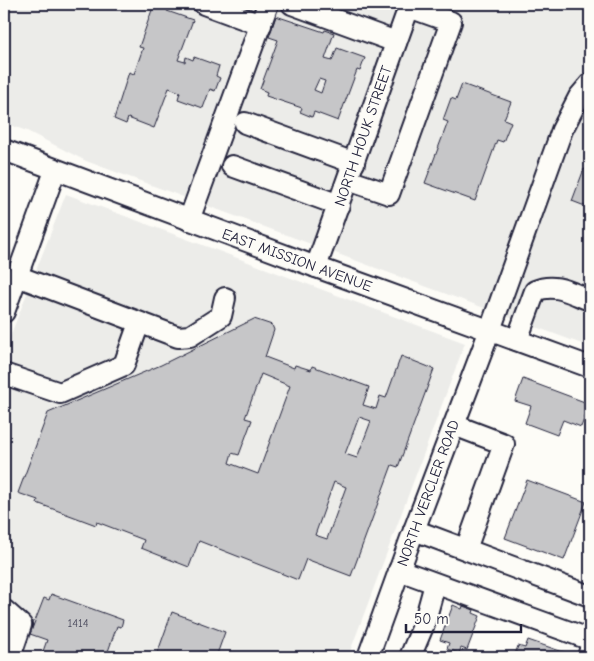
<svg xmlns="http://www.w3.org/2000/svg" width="594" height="661" font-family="'Comic Neue',sans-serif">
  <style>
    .built { fill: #ecece9 }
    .building { fill: #c6c6c8; stroke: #22223b; fill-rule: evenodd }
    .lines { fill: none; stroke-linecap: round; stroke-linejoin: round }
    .minor-casing { stroke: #22223b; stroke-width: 24 }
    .minor { stroke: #fdfcf7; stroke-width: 20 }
    .labels { text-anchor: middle; stroke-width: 4.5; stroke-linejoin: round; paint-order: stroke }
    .number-label { font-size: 12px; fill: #4b4b5e }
    .street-label { font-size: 15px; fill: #22223b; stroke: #fdfcf7 }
  </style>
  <rect width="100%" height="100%" fill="#fdfcf7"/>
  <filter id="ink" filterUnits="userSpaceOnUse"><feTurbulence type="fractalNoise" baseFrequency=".02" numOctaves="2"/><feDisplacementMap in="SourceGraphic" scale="10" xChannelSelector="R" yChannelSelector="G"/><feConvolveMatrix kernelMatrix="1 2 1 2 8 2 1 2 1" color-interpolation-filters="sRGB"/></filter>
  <g filter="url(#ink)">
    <g class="built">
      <polygon points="4,4 590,4 590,347 86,161 27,131 4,123"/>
      <polygon points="66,194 465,343 348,657 4,657 4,352"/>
    </g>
    <g class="building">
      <polygon points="156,4 169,5 167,11 193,20 178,60 185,62 186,57 193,60 194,57 219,66 216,76 220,78 215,91 210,89 203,108 178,99 180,92 169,88 154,128 128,118 126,124 114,119 129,72 134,74 143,48 139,47 153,7 155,8"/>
      <path d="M276,16L324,32L325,30L334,33L325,59L332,61L337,48L365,58L360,71L357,70L338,121L314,112L312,117L300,112L302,108L266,96L267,92L260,89L278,40L269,37ZM319,79L325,81L321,93L314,90Z"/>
      <polygon points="462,84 511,102 504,119 511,122 503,142 497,140 475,201 425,183 448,122 443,120 451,98 456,100"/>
      <polygon points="584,169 590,171 590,208 572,201"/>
      <polygon points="4,201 6,202 8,208 4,220"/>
      <polygon points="590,267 590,284 585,282"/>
      <path d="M254,319L272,325L274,330L265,357L294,368L295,365L311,370L312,366L369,387L363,405L376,409L380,396L386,398L401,356L434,369L398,467L392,465L351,576L306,559L298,580L199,541L189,567L141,548L144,540L97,522L96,525L37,503L38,500L18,493L48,413L161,365ZM261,374L290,386L258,474L229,463L232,453L239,455L252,420L245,418ZM359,417L371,421L357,458L345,454ZM334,482L346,487L327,539L315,535Z"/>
      <polygon points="523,379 590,404 581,427 563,420 557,435 525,423 531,406 515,401"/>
      <polygon points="527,480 586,502 564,560 505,538"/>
      <polygon points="51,594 123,620 121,627 117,626 106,657 41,657 47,640 30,634 44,598 49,600"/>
      <polygon points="453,605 462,609 463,606 474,610 473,613 480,616 467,650 461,648 459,653 447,649 449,643 440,640"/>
      <polygon points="172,612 225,632 216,657 156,657"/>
      <polygon points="528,640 566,653 564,657 514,657 518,646 525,648"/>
    </g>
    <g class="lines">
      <defs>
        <g id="minor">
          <polyline points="204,4 261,25"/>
          <polyline points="292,4 396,42"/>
          <polyline points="245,123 354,163"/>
          <polyline points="4,150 316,267 590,367"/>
          <polyline points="232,166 339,205"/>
          <polyline points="348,180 389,194 451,22 409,7"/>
          <polyline points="189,220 268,4"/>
          <polyline points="316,267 410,4"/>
          <polyline points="17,276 178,337 190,336 221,316 225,298"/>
          <polyline points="4,312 55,171"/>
          <path d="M517,340L535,291C555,282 571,293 590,300"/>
          <polyline points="4,374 60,393 124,365 139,323"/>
          <polyline points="454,425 504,444 466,549"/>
          <polyline points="414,530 590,596"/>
          <polyline points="399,570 586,638 590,641 590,650 588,657"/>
          <polyline points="4,610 21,625 10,657"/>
          <polyline points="368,657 411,538 490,330 562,130 579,97 590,84"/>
          <polyline points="410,657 424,624 435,584"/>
        </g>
      </defs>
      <use href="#minor" class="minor-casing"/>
      <use href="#minor" class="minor"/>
    </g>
  </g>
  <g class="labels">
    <g class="number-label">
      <text x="78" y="627">1414</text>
    </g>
    <g class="street-label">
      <text transform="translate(363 136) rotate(-71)" y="5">NORTH HOUK STREET</text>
      <text transform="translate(297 260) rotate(20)" y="5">EAST MISSION AVENUE</text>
      <text transform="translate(428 493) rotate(-70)" y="5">NORTH VERCLER ROAD</text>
    </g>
  </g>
  <rect width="594" height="661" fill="none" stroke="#fdfcf7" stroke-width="20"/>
  <rect x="10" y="10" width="574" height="641" fill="none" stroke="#22223b" stroke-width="2" filter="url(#ink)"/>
  <path d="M406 624v8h115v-8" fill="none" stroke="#22223b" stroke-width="2.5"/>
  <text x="414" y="624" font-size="15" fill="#22223b" stroke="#fdfcf7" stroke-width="4" paint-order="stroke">50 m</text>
</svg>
